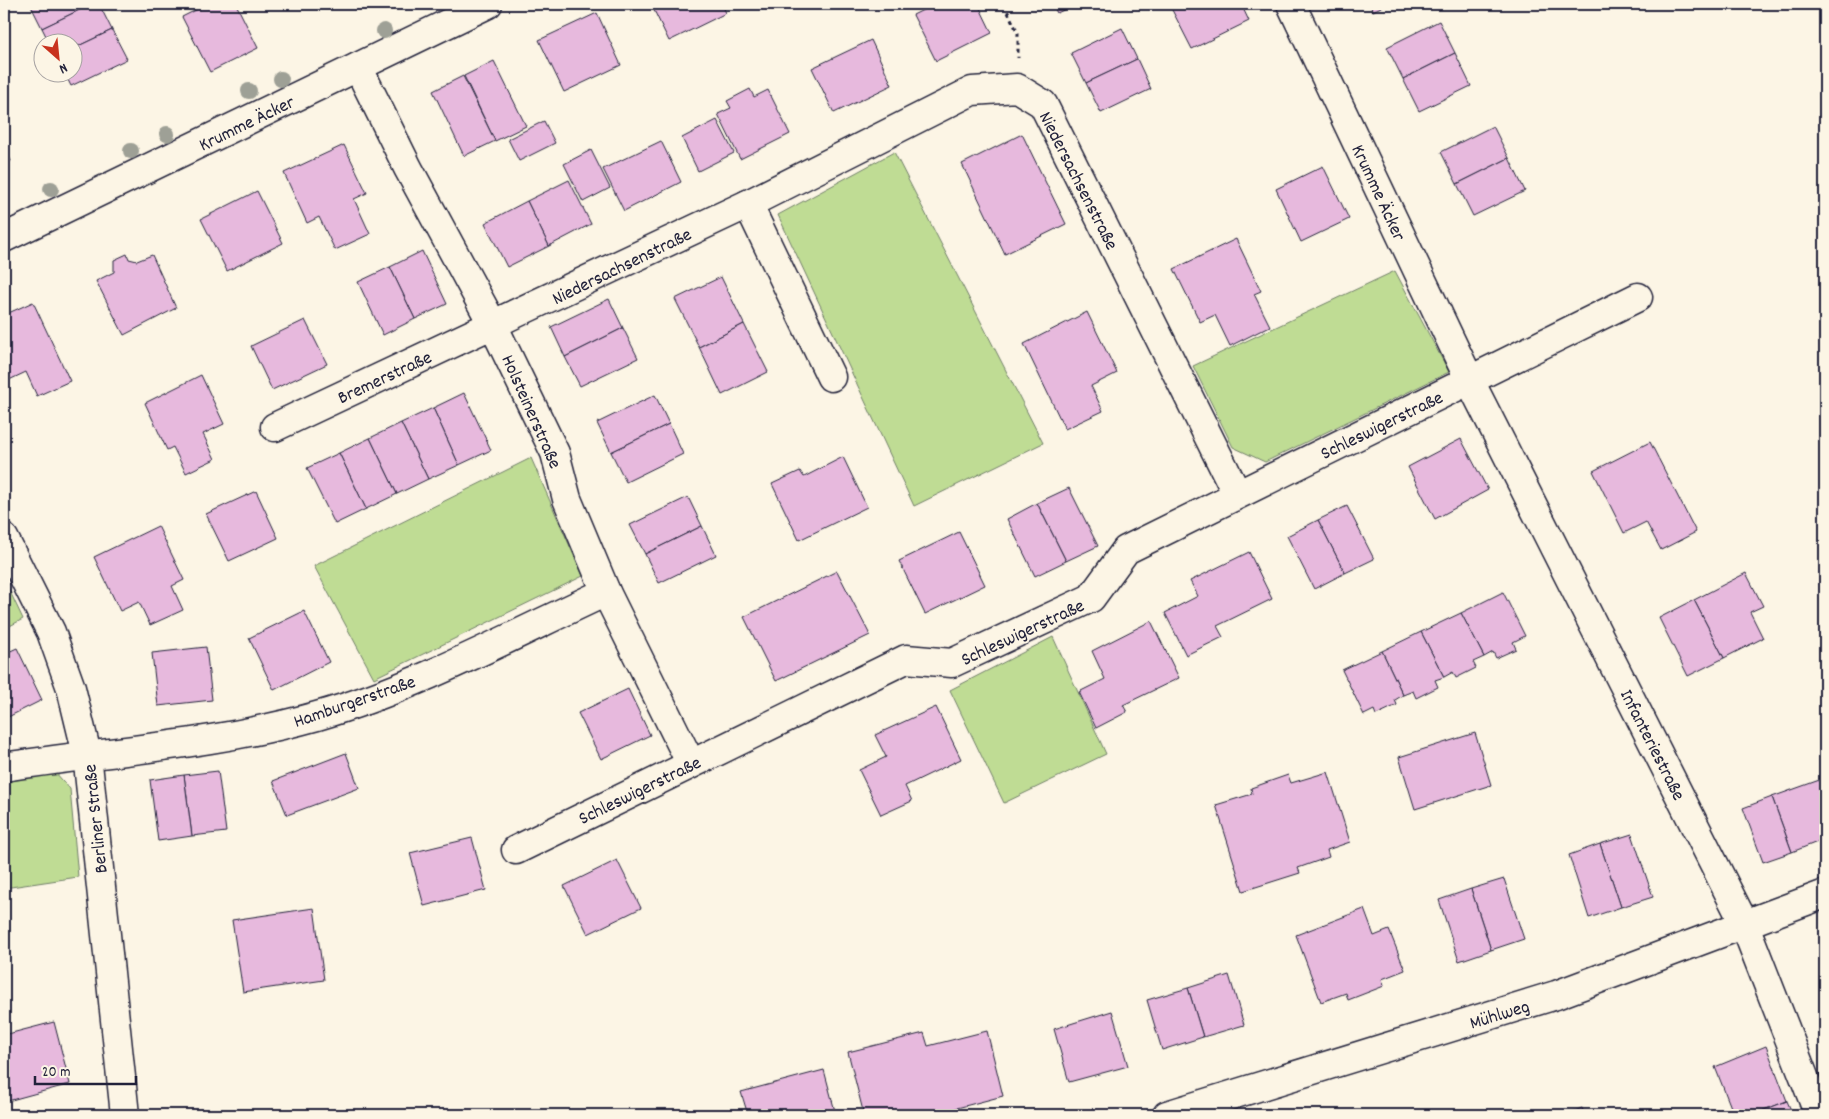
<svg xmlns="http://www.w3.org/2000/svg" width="1829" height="1119" font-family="Dekko,sans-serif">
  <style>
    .green { fill: #bfdc94; stroke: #707f68 }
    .building { fill: #e7b9dd; stroke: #22223b }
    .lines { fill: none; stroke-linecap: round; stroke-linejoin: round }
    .minor-casing { stroke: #22223b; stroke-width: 31 }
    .path { stroke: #22223b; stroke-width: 3; stroke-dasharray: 4 4; stroke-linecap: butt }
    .minor { stroke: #fcf5e5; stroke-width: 28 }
    .tree { fill: #9ea096 }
    .labels { text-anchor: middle; stroke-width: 4; stroke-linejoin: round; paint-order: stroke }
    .street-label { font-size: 19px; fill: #22223b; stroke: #fcf5e5 }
  </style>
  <rect width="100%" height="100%" fill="#fcf5e5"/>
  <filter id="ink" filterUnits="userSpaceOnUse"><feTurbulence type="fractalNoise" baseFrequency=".02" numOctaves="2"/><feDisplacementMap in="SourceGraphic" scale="10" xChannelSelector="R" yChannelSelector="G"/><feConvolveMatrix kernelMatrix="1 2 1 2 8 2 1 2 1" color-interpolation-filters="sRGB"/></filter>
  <g filter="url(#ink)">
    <g class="green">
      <polygon points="894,152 1043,443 914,506 778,215"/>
      <polygon points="1395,271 1449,372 1265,462 1233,447 1193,366"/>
      <polygon points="531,458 583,576 374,678 314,566"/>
      <polygon points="4,579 23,619 4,629"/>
      <polygon points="1053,637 1106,754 1004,803 950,690"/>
      <polygon points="55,772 70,789 78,877 4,888 4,778"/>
    </g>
    <g class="building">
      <polygon points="30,4 92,4 42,28"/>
      <polygon points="92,4 99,4 112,30 72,49 72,42 49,42 42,28"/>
      <polygon points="208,4 236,4 258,48 210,72 182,17"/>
      <polygon points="651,4 722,4 726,13 669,41"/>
      <polygon points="935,4 978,4 992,33 936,61 913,15"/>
      <polygon points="1052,4 1077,4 1057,13"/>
      <polygon points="1169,4 1241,4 1249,21 1192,49"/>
      <polygon points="1369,4 1387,4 1373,11"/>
      <polygon points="597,13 621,65 564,92 539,40"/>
      <polygon points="1439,21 1455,53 1403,79 1387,47"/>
      <polygon points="1122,28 1137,59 1086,83 1071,53"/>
      <polygon points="112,30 127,59 71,86 64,72 72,72 72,49"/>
      <polygon points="871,40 892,85 834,113 812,68"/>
      <polygon points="1455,53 1471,86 1419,111 1403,79"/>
      <polygon points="1137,59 1151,89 1101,113 1086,83"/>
      <polygon points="494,61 526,126 495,141 464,76"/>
      <polygon points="463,76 495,141 464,156 433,91"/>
      <polygon points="750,89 754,97 768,90 790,134 740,159 718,114 731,108 727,101"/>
      <polygon points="717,120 734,153 698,171 682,138"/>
      <polygon points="544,121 555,143 519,161 508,139"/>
      <polygon points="1493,126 1509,158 1457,184 1441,152"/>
      <polygon points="1022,134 1066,224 1005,254 962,164"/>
      <polygon points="661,141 681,182 624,211 603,169"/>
      <polygon points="344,145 367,193 354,199 370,234 335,250 319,217 307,223 284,173"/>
      <polygon points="4,146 11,161 4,165"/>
      <polygon points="591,150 610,188 583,202 564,164"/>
      <polygon points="1509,158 1525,191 1473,216 1457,184"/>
      <polygon points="1323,166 1349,219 1301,242 1276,189"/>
      <polygon points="569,180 591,224 549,246 527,201"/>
      <polygon points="257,191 283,243 227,271 201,219"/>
      <polygon points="527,201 549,246 507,267 485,223"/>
      <polygon points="1236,239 1261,291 1254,294 1270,326 1230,346 1215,315 1200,322 1174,269"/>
      <polygon points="422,251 447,304 415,319 390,267"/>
      <polygon points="127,254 129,259 137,261 152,255 176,308 124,335 96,281 114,272 114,260"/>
      <polygon points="390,267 415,319 383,335 358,282"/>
      <polygon points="721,277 744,324 699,347 675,299"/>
      <polygon points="609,299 623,328 565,357 551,327"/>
      <polygon points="33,302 70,381 37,396 26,372 9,380 4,369 4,315"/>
      <polygon points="1087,312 1117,373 1091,386 1103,411 1065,429 1024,344"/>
      <polygon points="305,320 327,364 272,390 251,346"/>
      <polygon points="744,324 768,372 722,395 699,347"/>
      <polygon points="623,328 638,358 580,386 565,357"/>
      <polygon points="201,375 224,424 203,434 215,459 186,473 173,447 167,450 145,403"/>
      <polygon points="464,393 491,450 459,465 433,408"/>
      <polygon points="655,395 669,424 611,452 597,423"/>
      <polygon points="433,408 459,465 428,479 401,423"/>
      <polygon points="401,423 428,479 397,494 370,438"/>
      <polygon points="669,424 683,454 626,482 611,452"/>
      <polygon points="370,438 397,494 366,509 339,453"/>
      <polygon points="1461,439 1488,490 1435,519 1408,467"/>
      <polygon points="1650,442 1696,532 1661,550 1646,522 1624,533 1593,471"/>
      <polygon points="339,453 366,509 335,524 307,468"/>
      <polygon points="843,457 867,507 799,540 772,484 800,471 804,477"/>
      <polygon points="1069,488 1098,546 1066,561 1037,503"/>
      <polygon points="256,491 278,538 229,561 206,514"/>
      <polygon points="688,497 702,526 645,554 630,525"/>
      <polygon points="1037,503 1066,561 1035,576 1007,519"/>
      <polygon points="1347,506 1374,559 1345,573 1318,520"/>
      <polygon points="1318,520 1345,573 1314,589 1287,536"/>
      <polygon points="158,526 184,580 172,586 183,610 150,625 139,602 120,611 94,557"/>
      <polygon points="702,526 716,555 659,583 645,554"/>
      <polygon points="959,532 985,585 925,614 899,561"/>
      <polygon points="1249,552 1272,599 1217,626 1223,637 1186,655 1165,613 1198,596 1190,581"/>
      <polygon points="837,571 870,635 776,681 744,617"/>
      <polygon points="1746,573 1763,606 1750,612 1763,638 1724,658 1694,600"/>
      <polygon points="1503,592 1525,636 1513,642 1516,649 1496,658 1493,652 1484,657 1461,613"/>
      <polygon points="1694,600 1724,658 1688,676 1659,618"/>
      <polygon points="304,611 329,662 274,690 249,638"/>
      <polygon points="1461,613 1484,657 1473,662 1476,668 1456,678 1453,672 1444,677 1421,632"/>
      <polygon points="1151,621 1179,678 1123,705 1127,712 1096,728 1079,692 1105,679 1092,651"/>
      <polygon points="1421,632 1444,677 1435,680 1438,687 1416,698 1413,691 1403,695 1382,651"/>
      <polygon points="206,647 212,700 158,706 152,653"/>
      <polygon points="17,648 42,700 4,719 4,654"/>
      <polygon points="1382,651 1403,695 1395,700 1397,705 1376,715 1374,710 1364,715 1342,670"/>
      <polygon points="628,689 650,735 601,759 578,713"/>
      <polygon points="936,707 961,759 905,786 912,801 881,815 859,770 886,757 875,735"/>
      <polygon points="1475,733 1491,785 1415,809 1399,757"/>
      <polygon points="346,753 359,788 287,815 273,781"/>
      <polygon points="218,771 226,832 192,836 184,775"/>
      <polygon points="1328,772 1350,842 1327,850 1329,857 1298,868 1300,873 1243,891 1216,805 1252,794 1251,788 1288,775 1291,783"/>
      <polygon points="184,775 192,836 158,841 150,780"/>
      <polygon points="1825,778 1825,839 1792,852 1772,797"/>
      <polygon points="1772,797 1792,852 1763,862 1743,808"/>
      <polygon points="1632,834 1653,897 1621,907 1600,844"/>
      <polygon points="472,838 486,890 424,906 410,853"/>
      <polygon points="1600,844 1621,907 1589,918 1569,855"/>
      <polygon points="617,860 641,908 588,934 564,886"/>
      <polygon points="1504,879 1524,939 1491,950 1471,889"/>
      <polygon points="1471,889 1491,950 1459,961 1439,900"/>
      <polygon points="314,908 324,980 243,992 232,920"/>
      <polygon points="1364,909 1374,936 1389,930 1405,970 1382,979 1384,986 1348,1000 1346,993 1321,1002 1296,935"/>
      <polygon points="1229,975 1244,1025 1203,1037 1188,988"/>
      <polygon points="1188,988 1203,1037 1162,1050 1147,1000"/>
      <polygon points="1112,1011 1128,1066 1069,1082 1054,1029"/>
      <polygon points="54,1022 70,1084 4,1102 4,1035"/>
      <polygon points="987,1031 1003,1096 930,1115 864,1115 848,1052 924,1033 928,1046"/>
      <polygon points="1766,1046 1787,1101 1751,1115 1734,1115 1715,1067"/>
      <polygon points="824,1070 836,1115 748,1115 741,1092"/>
      <polygon points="1787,1101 1793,1115 1751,1115"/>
      <polygon points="1582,1108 1585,1115 1564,1115"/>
    </g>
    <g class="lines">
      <defs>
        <g id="minor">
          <polyline points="1291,4 1470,381 1744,923 1819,1115"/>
          <polyline points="358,67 408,168 493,325 555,453 567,499 606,592 691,764"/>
          <polyline points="748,204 831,377"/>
          <polyline points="4,238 488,4"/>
          <polyline points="275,427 748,204 972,91 1017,88 1043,104 1237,494"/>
          <polyline points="4,538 51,632 71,688 87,754 125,1115"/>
          <path d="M4,767C108,751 215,745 317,716C415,688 513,635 606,592"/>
          <polyline points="516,850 906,659 952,663 1091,598 1126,550 1638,297"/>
          <polyline points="1167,1115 1556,995 1825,894"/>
        </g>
      </defs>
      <use href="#minor" class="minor-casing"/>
      <polyline class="path" points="1004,4 1018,33 1018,58"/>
      <use href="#minor" class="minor"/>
    </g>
    <g class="tree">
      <circle cx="384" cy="31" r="8"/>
      <circle cx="281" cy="79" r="8"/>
      <circle cx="249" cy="91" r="8"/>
      <circle cx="167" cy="134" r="8"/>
      <circle cx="131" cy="151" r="8"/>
      <circle cx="51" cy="189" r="8"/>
    </g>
  </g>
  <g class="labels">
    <g class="street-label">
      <text transform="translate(246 122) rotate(-26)" y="7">Krumme Äcker</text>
      <text transform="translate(1080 180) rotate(63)" y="7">Niedersachsenstraße</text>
      <text transform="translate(1380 192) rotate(65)" y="7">Krumme Äcker</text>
      <text transform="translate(621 265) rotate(-26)" y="7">Niedersachsenstraße</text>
      <text transform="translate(384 376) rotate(-25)" y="7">Bremerstraße</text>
      <text transform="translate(533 411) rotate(66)" y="7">Holsteinerstraße</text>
      <text transform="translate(1381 424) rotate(-26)" y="7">Schleswigerstraße</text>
      <text transform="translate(1022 631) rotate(-25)" y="7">Schleswigerstraße</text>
      <text transform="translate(354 700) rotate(-19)" y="7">Hamburgerstraße</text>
      <text transform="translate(1654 744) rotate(63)" y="7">Infanteriestraße</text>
      <text transform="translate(639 789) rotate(-26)" y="7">Schleswigerstraße</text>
      <text transform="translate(94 819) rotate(-96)" y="7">Berliner Straße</text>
      <text transform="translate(1499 1013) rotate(-17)" y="7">Mühlweg</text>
    </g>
  </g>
  <rect width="1829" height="1119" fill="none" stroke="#fcf5e5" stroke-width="20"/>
  <rect x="10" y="10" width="1809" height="1099" fill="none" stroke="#22223b" stroke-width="2" filter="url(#ink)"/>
  <g transform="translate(58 58) rotate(153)"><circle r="24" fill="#fcf5e5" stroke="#a5a1a1"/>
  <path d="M0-4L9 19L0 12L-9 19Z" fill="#c8321e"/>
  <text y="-8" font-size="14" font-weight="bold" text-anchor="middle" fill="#22223b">N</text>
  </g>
  <path d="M35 1076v8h101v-8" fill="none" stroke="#22223b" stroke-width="2.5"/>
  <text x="42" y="1076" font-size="15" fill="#22223b" stroke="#fcf5e5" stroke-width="4" paint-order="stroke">20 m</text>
</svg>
